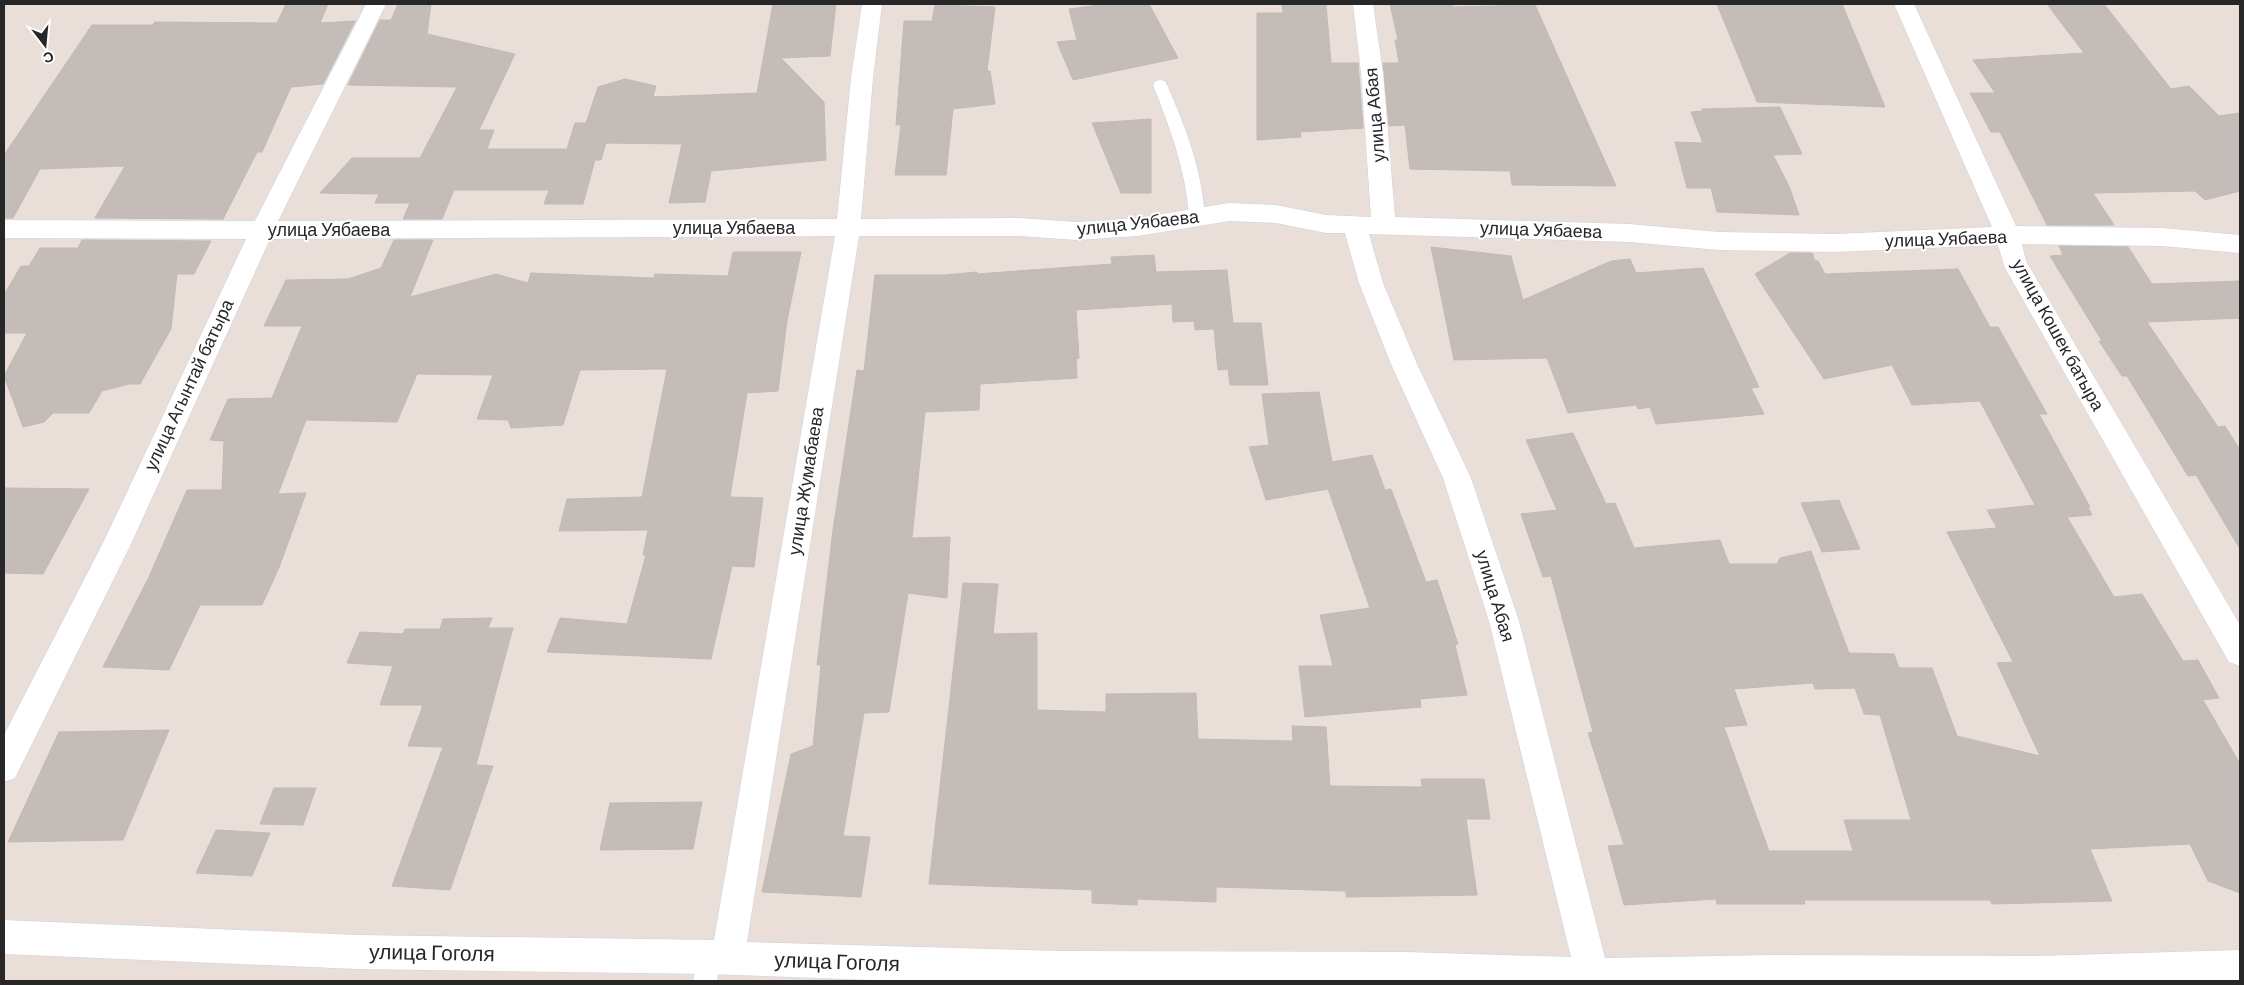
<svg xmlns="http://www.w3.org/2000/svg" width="2244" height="985" font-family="Barlow,sans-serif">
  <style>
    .building { fill: #c4bcb8; stroke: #c4bab3; fill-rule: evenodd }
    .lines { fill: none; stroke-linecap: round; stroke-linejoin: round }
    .service-casing { stroke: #cbd2dc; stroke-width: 1 }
    .minor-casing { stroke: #cbd2dc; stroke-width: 1 }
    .service { fill: #fff; fill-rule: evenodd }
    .minor { fill: #fff; fill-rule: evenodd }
    .labels { text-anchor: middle; stroke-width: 4; stroke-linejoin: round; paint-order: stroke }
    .street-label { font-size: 18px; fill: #272727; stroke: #fff }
    .near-street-label { font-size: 21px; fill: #272727; stroke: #fff }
  </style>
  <rect width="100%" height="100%" fill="#e9dfd8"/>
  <g class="building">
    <polygon points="286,4 328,4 320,23 355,21 323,84 291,87 262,152 257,152 223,219 95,218 125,166 40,169 13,218 4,218 4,155 92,25 152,25 155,22 277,23"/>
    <polygon points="398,4 431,4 427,34 515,54 479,130 494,130 487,149 567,149 575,123 586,123 598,87 625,79 656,86 653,97 757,93 773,4 836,4 830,56 781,58 824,102 826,160 711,171 705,202 669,203 682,144 606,143 601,160 595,160 583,204 544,204 549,190 454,190 442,219 403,219 410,203 375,203 379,194 320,193 352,158 420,158 457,87 348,85 380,20 391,20"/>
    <polygon points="1108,4 1149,4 1178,58 1073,80 1057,42 1077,40 1069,9"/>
    <polygon points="1282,4 1326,5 1331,63 1358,63 1363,128 1300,132 1301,137 1257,140 1257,13 1283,13"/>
    <polygon points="1390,4 1451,4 1453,7 1535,5 1616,186 1512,185 1510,171 1410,169 1405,125 1389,126 1383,63 1399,63 1395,40 1398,40"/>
    <polygon points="1717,4 1842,4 1885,107 1757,102"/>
    <polygon points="2047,4 2104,4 2171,89 2189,86 2219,116 2240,113 2240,191 2205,200 2195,191 2093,193 2114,225 2047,225 2000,132 1991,132 1970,93 1995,93 1973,60 2084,53"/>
    <polygon points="935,5 995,7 987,71 990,71 995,104 953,109 946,175 895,175 901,125 896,125 904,21 932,21"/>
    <polygon points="1780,107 1802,154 1773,155 1789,186 1799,215 1717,212 1711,188 1687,188 1675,142 1703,143 1691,112 1703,111 1702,109"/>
    <polygon points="1151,119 1151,193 1121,193 1092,123"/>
    <polygon points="82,240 211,241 194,274 177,274 171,329 140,384 129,384 102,391 89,413 53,413 44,422 23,427 4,376 27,333 4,333 4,295 21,266 29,266 40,248 78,248"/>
    <polygon points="394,240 433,240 410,297 496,274 528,283 531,273 654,278 655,274 728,276 733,252 801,252 787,321 778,391 747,393 730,497 763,498 754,567 732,566 711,659 547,652 560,618 627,624 646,555 643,555 648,530 559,531 567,499 642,497 667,369 580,370 563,425 511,428 508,420 477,419 493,375 417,374 397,422 306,420 278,494 306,493 280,565 262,605 200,605 169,670 103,667 148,579 187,490 222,490 224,441 210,440 228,399 272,398 302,326 264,326 286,280 348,279 381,268"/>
    <polygon points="2059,246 2128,247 2152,284 2240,281 2240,318 2147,322 2218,427 2225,426 2240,450 2240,549 2196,475 2188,476 2127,376 2122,376 2099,341 2102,341 2050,256 2063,255"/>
    <polygon points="1431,247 1511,256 1523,300 1611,261 1630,259 1636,273 1703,268 1759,387 1751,388 1764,414 1656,424 1650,407 1638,409 1636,405 1568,413 1547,358 1454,360"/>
    <path d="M1790,253H1812L1815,261H1818L1825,274L1958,269L1990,327H1998L2047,414H2039L2090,507H2088L2092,515L2067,517L2114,597L2142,594L2183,661L2198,660L2219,698L2203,700L2240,764V893L2208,881L2190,844L2090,849L2112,901L1992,904L1990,900H1804L1805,904H1717L1716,899L1624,905L1608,846L1624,845L1588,733L1593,732L1551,576L1543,577L1521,514L1557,510L1526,440L1573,433L1606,504L1615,503L1634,548L1720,540L1729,564H1777L1780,558L1811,551L1849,653L1894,654L1899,668H1932L1957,736L2040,756L1997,663L2013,662L1947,532L1997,528L1987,510L2035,505L1980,401L1912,405L1892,365L1824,379L1755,274ZM1813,683L1815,689L1855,688L1864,714L1880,715L1911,820H1844L1853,851H1769L1724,727L1747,725L1734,689Z"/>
    <polygon points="1154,255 1156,272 1227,270 1233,323 1261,323 1268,385 1230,385 1228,369 1218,370 1214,329 1195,330 1194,321 1173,322 1172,304 1076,310 1079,358 1076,359 1077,378 980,384 979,410 925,412 912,538 950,537 947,598 908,593 889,712 864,713 843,836 870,837 861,897 762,892 791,754 813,746 821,665 817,665 833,530 857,370 864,371 875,275 945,275 977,272 977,274 1112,264 1111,257"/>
    <polygon points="1319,392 1332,462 1372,455 1385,490 1391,489 1426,582 1437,580 1458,644 1455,645 1467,695 1420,699 1421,707 1305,717 1299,666 1333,666 1320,615 1370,608 1328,489 1266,500 1249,447 1269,445 1262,394"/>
    <polygon points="4,488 89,489 43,574 4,573"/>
    <polygon points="1839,500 1860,549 1822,552 1801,503"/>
    <polygon points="963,583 998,584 993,634 1037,633 1037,710 1106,712 1106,694 1196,693 1198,739 1293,741 1292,726 1326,727 1330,786 1422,787 1421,779 1484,779 1490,819 1466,819 1477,895 1346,897 1346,891 1216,887 1216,902 1137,899 1137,905 1092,903 1092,890 929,884"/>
    <polygon points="492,618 488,628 513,628 476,765 493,766 450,890 392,886 443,747 408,746 423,705 380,705 393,666 347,663 360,632 403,634 405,629 440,629 443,619"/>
    <polygon points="169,730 123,840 8,842 59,732"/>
    <polygon points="274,788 316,788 303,825 260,824"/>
    <polygon points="702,802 693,849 600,850 610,803"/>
    <polygon points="216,830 270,833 252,876 196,873"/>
  </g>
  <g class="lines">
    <defs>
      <g id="service">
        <path d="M1160,80L1165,81L1167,85C1186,128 1202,170 1205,217L1203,221L1197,223L1191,221L1189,217C1186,170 1170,128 1153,85L1155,81Z"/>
        <polygon points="709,945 717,949 721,957 717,981 693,981 701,949"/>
      </g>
      <path id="minor" d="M366,4H386L278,221L837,219L851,78L862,4H882L873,78L861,219L1019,218L1077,222L1138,218L1229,203L1276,205L1326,215L1371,217L1361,73L1353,4H1373L1383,73L1395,217L1629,224L1719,232L1835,234L1992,227L1894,4H1914L2016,226L2162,228L2240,235V253L2162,246L2022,244L2026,261L2240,625V666L2229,662L2005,268L1998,245L1835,252L1719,250L1629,242L1369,234L1383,283L1417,364L1471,478L1519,621L1605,958L1772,955L2037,956L2240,950V981H901L709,974L357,969L4,954V920L357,935L714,940L835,236L270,239L130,546L15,778L4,782V735L105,539L246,239L4,238V220L255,221ZM1229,221L1276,223L1326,233H1345L1359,283L1391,364L1443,478L1489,621L1571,957L1406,952L1060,951L747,942L859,236H1019L1077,240L1138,236Z"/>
    </defs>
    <use href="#service" class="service-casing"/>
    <use href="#minor" class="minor-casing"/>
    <use href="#service" class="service"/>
    <use href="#minor" class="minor"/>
  </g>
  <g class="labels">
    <g class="street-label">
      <text transform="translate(1375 115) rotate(-95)" y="6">улица Абая</text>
      <text transform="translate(1138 223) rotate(-6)" y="6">улица Уябаева</text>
      <text x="734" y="234">улица Уябаева</text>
      <text x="329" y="236">улица Уябаева</text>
      <text transform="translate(1541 230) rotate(2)" y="6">улица Уябаева</text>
      <text transform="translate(1946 239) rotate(-2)" y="6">улица Уябаева</text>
      <text transform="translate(2058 335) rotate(61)" y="6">улица Кошек батыра</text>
      <text transform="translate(189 385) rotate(-65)" y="6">улица Агынтай батыра</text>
      <text transform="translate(806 481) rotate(-81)" y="6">улица Жумабаева</text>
      <text transform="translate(1495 596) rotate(73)" y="6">улица Абая</text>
    </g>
    <g class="near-street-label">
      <text transform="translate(432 953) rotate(1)" y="7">улица Гоголя</text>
      <text transform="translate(837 962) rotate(2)" y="7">улица Гоголя</text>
    </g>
  </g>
  <rect width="2244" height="985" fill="none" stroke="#272727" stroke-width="10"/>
  <g transform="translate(45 45) rotate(164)" stroke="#ffffff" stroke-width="4" paint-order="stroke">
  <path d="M0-4L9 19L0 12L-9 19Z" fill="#272727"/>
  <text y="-8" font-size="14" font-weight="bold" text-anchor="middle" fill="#272727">С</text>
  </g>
</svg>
